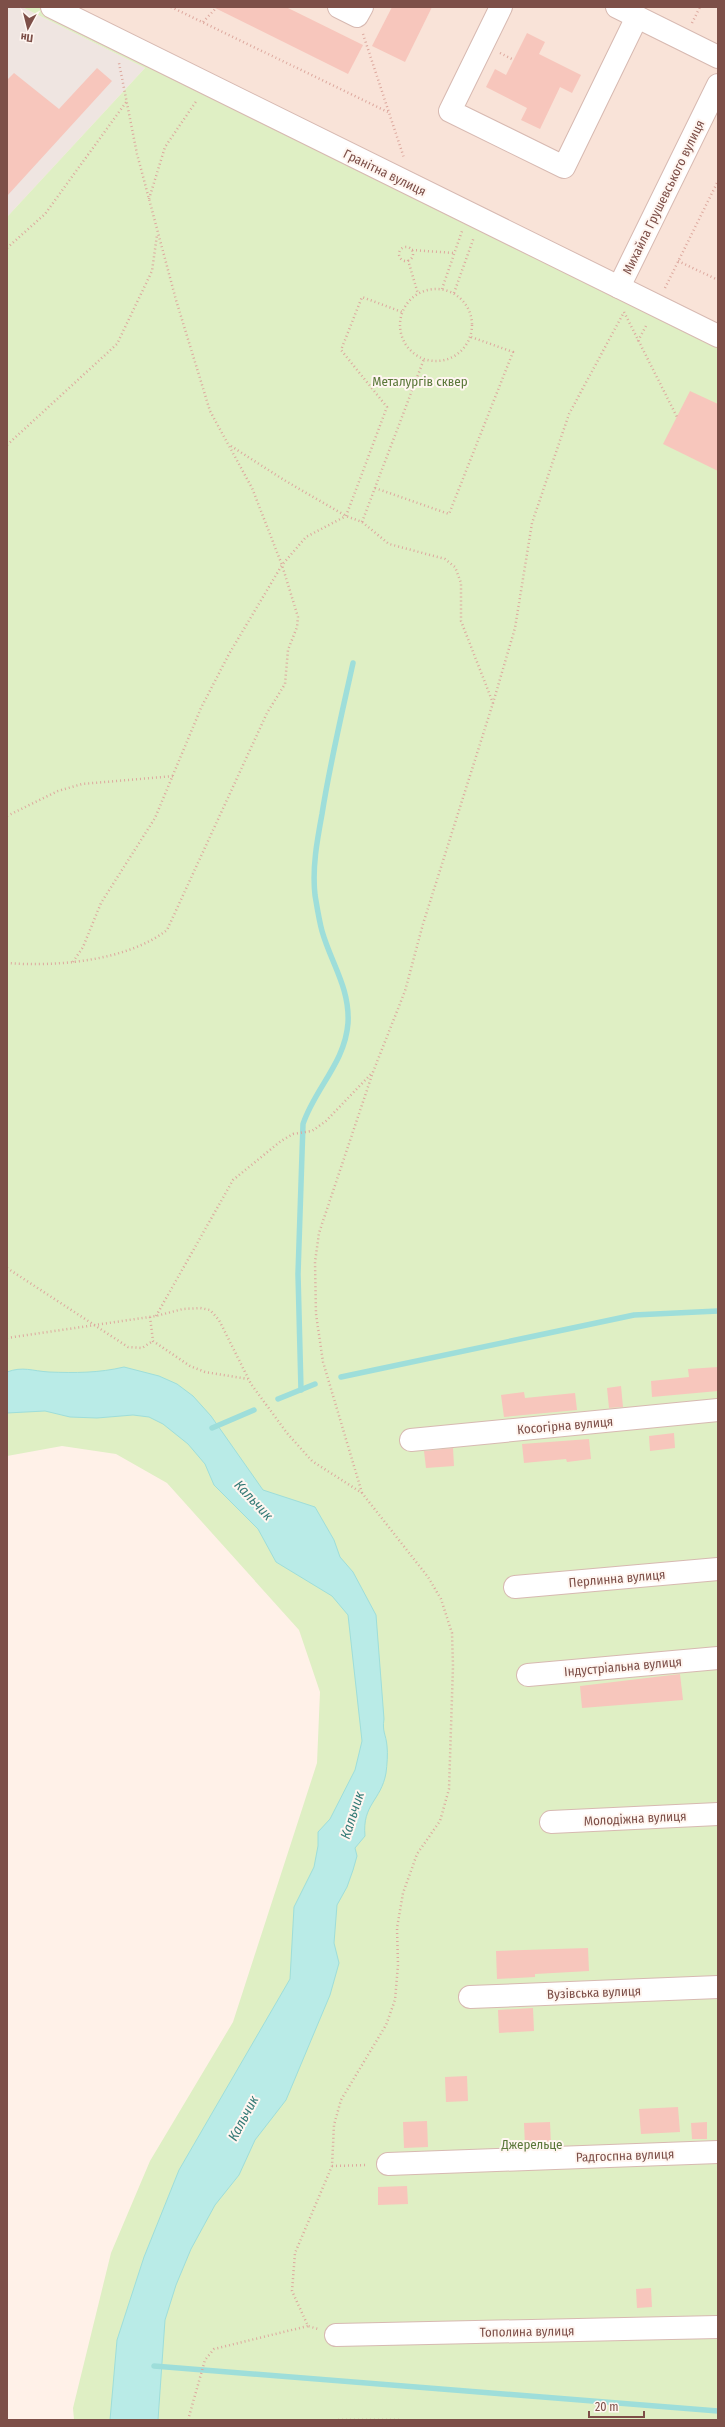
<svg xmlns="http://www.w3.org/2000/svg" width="725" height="2427" font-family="'Fira Sans Condensed',sans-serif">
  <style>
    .residential { fill: #f9e3d8 }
    .industrial { fill: #efe5e1 }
    .green { fill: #dfefc4 }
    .water { fill: #b9ebe7; stroke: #9ededa }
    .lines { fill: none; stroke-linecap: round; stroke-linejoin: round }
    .stream { stroke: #9ededa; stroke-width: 5.5 }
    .building { fill: #f7c6bc }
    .minor-casing { stroke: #d7b9b1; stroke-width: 24 }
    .path { stroke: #dda89e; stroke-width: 2.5; stroke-dasharray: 1 3; stroke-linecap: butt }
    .minor { stroke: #fff; stroke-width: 22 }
    .labels { text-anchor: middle; stroke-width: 4; stroke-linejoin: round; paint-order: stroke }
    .street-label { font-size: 13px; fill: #7d4f48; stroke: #fff6f1 }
    .park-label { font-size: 13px; fill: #5a7739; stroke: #fff6f1 }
    .water-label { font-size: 14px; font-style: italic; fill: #367b77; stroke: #fff6f1 }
  </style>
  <rect width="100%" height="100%" fill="#fff1e8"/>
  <polygon class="residential" points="73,7 718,7 718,324"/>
  <polygon class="industrial" points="7,7 22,7 145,68 7,217"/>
  <polygon class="green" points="22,7 52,7 718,336 718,2420 74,2420 73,2408 111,2253 150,2161 233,2022 317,1763 320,1692 299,1630 167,1483 116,1454 62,1446 7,1456 7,217 145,68"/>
  <path class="water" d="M124,1367L159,1376L177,1384L193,1396L211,1416L263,1490L315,1507L334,1540L340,1557L353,1572L376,1615L384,1719C382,1732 386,1734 387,1746C388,1754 387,1765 386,1773C381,1801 362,1804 365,1836L355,1848L357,1856L353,1870L347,1887L337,1905L334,1943L339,1963L330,1995L286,2100L255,2140L239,2175L215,2205L191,2249L176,2285L165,2320L158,2420H110L117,2340L144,2257L179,2170L290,1979L294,1907L314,1867L318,1846V1832L330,1819L355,1770L362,1741L348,1615L332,1596L276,1562L258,1529L214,1485L205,1464L188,1444L163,1424L149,1417L133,1415L97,1418L70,1417L45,1411L7,1413V1372C23,1366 32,1371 49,1372C75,1373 99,1373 124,1367Z"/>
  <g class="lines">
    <g class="stream">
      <polyline points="341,1377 634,1315 718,1311"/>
      <path d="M301,1390L298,1274L303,1124C315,1088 345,1063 348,1023C350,988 331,963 322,931C319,920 317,907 315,895C312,868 317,841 322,814C330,763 342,713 353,663"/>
      <polyline points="278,1399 315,1384"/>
      <polyline points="212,1428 254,1410"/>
      <polyline points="154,2366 718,2411"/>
    </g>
  </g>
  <g class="building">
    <polygon points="213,7 286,7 363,45 348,74"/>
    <polygon points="392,7 432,7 405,62 372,46"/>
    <polygon points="527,33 545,42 539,54 581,75 572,93 560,87 540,129 521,120 527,108 486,87 495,69 506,75"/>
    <polygon points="97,68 112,81 7,196 7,80 14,73 59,109"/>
    <polygon points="690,391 718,404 718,471 663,444"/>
    <polygon points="718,1367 718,1391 652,1397 651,1381 689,1377 688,1369"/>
    <polygon points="621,1386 623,1407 609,1408 607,1388"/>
    <polygon points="524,1392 525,1398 575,1393 577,1410 504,1417 501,1395"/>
    <polygon points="674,1433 675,1448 650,1451 649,1436"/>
    <polygon points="589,1439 591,1459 567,1462 566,1459 524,1463 522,1444"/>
    <polygon points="453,1448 454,1466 426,1468 424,1451"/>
    <polygon points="680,1674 683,1700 582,1708 580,1686"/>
    <polygon points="588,1948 589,1971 535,1974 535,1977 497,1979 496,1951"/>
    <polygon points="533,2008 534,2031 499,2033 498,2010"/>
    <polygon points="467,2076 468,2101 446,2102 445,2077"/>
    <polygon points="678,2107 680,2132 641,2134 639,2109"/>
    <polygon points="427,2121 428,2147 404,2148 403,2122"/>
    <polygon points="550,2122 551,2145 525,2146 524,2123"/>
    <polygon points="707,2122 707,2139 692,2139 691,2123"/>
    <polygon points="407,2186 408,2204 378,2205 378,2187"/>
    <polygon points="651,2288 652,2307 637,2308 636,2289"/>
  </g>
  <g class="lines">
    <defs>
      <g id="minor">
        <polyline points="52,7 718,336"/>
        <polyline points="339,7 357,16 362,7"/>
        <polyline points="501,7 450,111 564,167 637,17"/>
        <polyline points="617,7 718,57"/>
        <polyline points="619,287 718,85"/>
        <polyline points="411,1440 718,1410"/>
        <polyline points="515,1587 718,1569"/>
        <polyline points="528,1675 718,1658"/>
        <polyline points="551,1822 718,1814"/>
        <polyline points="470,1997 718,1987"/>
        <polyline points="388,2164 718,2152"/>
        <polyline points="336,2335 718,2327"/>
      </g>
    </defs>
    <use href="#minor" class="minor-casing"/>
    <g class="path">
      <polyline points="171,7 390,113"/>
      <polyline points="203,22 217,7"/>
      <polyline points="692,23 700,7"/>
      <polyline points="363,34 404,158"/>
      <polyline points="500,53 514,60"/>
      <polyline points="149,199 165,147 197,100"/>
      <circle cx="406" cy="254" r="7"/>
      <polyline points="7,248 45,214 127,101"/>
      <polyline points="412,250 454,253"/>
      <polyline points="408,260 418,294"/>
      <polyline points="678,261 718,280"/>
      <polyline points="665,288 718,181"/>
      <polyline points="442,289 462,231"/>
      <circle cx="436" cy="325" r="36"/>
      <polyline points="454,293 474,237"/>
      <polyline points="624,312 677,417"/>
      <polyline points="638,341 647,324"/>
      <polyline points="7,445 117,344 152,271 157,235"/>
      <polyline points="231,446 284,480 346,516 362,522 389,544 445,559 455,567 461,583 461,621 493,703"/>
      <polyline points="375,488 449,514 513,352 471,337"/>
      <polyline points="362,522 424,359"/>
      <polyline points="7,816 58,791 82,784 174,776"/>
      <polyline points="73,962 83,947 101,903 155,818 201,708 229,654 282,565 306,537 346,516 387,407 341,350 362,297 402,312"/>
      <path d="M7,963C56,967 127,961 167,930L267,713L285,684L288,650L297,627L298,617L282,565L252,488L210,411L176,300L137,154L119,63"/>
      <polyline points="7,1268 128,1347 142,1348 153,1341"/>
      <polyline points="156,1316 233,1180 281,1141 293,1134 312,1131 326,1121 372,1073"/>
      <polyline points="150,1317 153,1341 190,1366 205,1372 248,1379"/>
      <polyline points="7,1338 156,1316 183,1309 200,1308 210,1310 219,1320 251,1384 287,1433 312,1461 362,1493 428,1577 441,1599 452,1633 453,1666 449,1789 440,1821 417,1854 403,1893 397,1928 398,1965 395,2000 386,2025 341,2100 334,2125 332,2166 295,2253 292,2291 308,2326 318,2329"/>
      <polyline points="362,1493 323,1362 316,1314 315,1262 319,1233 373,1072 405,991 423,924 493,703 515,628 532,523 569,414 624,312"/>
      <polyline points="332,2166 368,2165"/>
      <polyline points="188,2420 205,2360 214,2349 308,2326"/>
      <polyline points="338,2420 399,2420"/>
    </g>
    <use href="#minor" class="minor"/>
  </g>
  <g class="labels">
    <g class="street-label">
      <text transform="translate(385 172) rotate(26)" y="5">Гранітна вулиця</text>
      <text transform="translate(663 197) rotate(-64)" y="5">Михайла Грушевського вулиця</text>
      <text transform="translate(565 1425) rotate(-5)" y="5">Косогірна вулиця</text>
      <text transform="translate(617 1578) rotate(-5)" y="5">Перлинна вулиця</text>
      <text transform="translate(623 1666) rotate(-5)" y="5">Індустріальна вулиця</text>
      <text transform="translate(635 1818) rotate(-3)" y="5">Молодіжна вулиця</text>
      <text transform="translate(594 1992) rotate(-2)" y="5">Вузівська вулиця</text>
      <text transform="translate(625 2155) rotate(-2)" y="5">Радгоспна вулиця</text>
      <text transform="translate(527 2331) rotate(-1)" y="5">Тополина вулиця</text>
    </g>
    <g class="park-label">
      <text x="420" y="386">Металургів сквер</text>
      <text x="532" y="2149">Джерельце</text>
    </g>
    <g class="water-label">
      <text transform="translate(254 1500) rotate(47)" y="5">Кальчик</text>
      <text transform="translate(352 1815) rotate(-72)" y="5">Кальчик</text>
      <text transform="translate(243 2118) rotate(-62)" y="5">Кальчик</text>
    </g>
  </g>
  <rect width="725" height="2427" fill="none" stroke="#7d4f48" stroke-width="16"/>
  <g transform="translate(28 28) rotate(187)" stroke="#fff6f1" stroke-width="3" paint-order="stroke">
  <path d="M0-3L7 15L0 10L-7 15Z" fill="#7d4f48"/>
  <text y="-6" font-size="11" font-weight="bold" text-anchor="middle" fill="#7d4f48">Пн</text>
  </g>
  <path d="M589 2411v6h55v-6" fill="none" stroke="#7d4f48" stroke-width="2"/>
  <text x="595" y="2411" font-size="12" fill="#7d4f48" stroke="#fff6f1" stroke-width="3" paint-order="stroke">20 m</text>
</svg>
